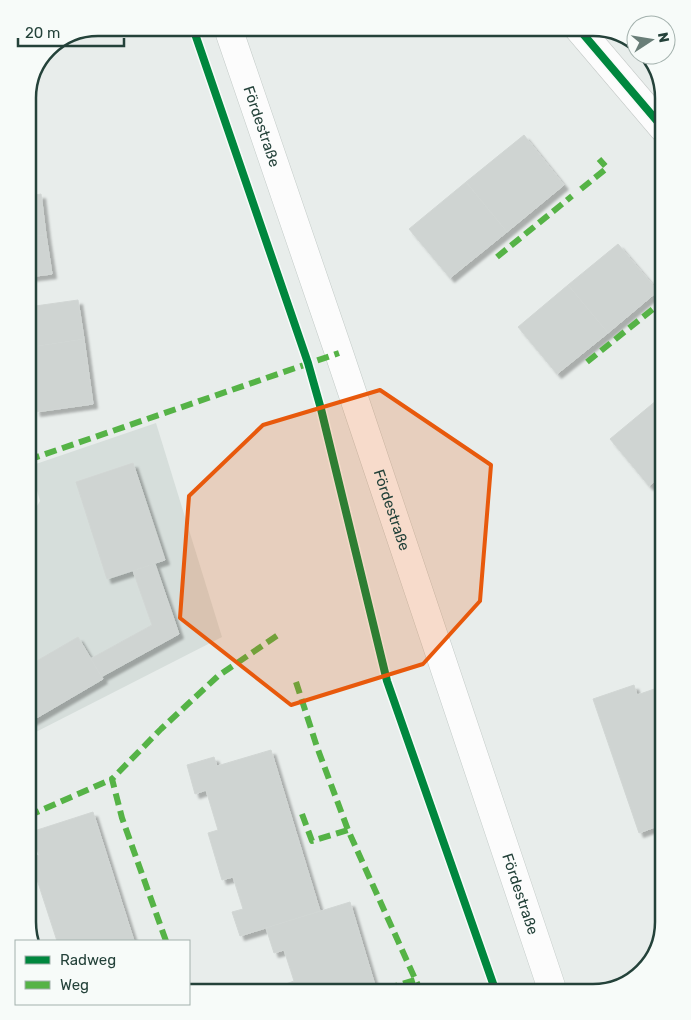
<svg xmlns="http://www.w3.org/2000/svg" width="691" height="1020" font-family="Rubik,sans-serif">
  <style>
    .built { fill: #d6dedb }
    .building { fill: #cfd4d2; stroke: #d1d6d4; filter: url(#shadow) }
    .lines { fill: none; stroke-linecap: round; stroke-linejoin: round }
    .street-casing { stroke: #c5cac8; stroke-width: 29 }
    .secondary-casing { stroke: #c3cbc8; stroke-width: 29 }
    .street { stroke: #fcfcfc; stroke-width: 28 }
    .secondary { stroke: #fcfcfc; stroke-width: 28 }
    .quiet { stroke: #55b346; stroke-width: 6; stroke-dasharray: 12 6; stroke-linecap: butt }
    .cycleway-casing { stroke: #f7fbf9; stroke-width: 11 }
    .cycleway { stroke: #00873e; stroke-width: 8 }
    .marked { fill: #e8590c; fill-opacity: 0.2; stroke: #e8590c; stroke-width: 4; stroke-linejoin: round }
    .labels { text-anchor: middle; stroke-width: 4; stroke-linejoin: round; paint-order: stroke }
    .street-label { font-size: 15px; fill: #24423a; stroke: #f7fbf9 }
    .rim { fill: none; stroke: #24423a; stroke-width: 2.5 }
  </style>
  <defs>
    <filter id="shadow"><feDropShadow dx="4.5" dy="4.5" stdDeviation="1" flood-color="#0004"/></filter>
  </defs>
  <rect width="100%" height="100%" fill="#e8edeb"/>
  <polygon class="built" points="156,423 222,637 28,736 28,513 34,511 40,501 30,466"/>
  <g class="building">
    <polygon points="524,135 564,185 507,232 466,182"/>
    <polygon points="466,182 507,232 450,278 409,229"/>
    <polygon points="41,194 46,235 28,237 28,196"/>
    <polygon points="46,235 52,274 28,277 28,237"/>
    <polygon points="618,244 658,291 608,333 568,285"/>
    <polygon points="568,285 608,333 557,374 518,327"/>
    <polygon points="78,300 84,339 32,347 30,332 28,333 28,307"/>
    <polygon points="84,339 93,404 36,412 29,361 34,360 32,347"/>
    <polygon points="663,395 663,474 649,486 610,439"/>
    <polygon points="133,463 165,560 107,579 76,482"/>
    <polygon points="155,564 179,634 101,677 90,659 152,625 133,571"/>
    <polygon points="78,637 103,679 28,723 28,666"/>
    <polygon points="634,685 637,695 663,686 663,824 639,833 593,699"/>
    <polygon points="271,750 320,911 240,936 232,912 243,909 233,877 222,880 208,833 218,830 206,790 195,794 187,765 214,757 217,766"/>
    <polygon points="93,812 114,878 134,941 57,941 30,858 39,855 31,832"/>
    <polygon points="350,902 377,992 286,992 283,985 294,981 284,950 274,953 266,928"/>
  </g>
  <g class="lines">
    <defs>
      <polyline id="street" points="578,28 663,128"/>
      <g id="secondary">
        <path id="s1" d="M228,28L339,353L553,992"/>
      </g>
    </defs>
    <use href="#street" class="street-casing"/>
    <use href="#secondary" class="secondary-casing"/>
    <use href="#street" class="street"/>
    <use href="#secondary" class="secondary"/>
    <g class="quiet">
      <polyline points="581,189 607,168 599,159"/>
      <polyline points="497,257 572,196"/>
      <polyline points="587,362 663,301"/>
      <polyline points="28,460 339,353"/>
      <polyline points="296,682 317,747 348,830 421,992"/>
      <polyline points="302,814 312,841 348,830"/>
      <polyline points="28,816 112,779"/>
      <polyline points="166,941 122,818 112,779 161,729 218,676 281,633"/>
      <polyline points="386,989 415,980"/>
    </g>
    <defs>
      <g id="cycleway">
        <polyline points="193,28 308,363 321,409 387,681 496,992"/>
        <polyline points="578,28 663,128"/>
      </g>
    </defs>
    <use href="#cycleway" class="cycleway-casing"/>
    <use href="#cycleway" class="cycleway"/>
  </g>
  <path class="marked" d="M380,390L491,465L480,601L423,664L291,705L180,618L189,496L263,425Z"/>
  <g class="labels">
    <g class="street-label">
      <text dy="5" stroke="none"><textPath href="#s1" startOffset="104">Fördestraße</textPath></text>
      <text dy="5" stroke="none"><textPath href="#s1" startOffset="509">Fördestraße</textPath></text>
      <text dy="5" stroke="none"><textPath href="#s1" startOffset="914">Fördestraße</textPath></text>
    </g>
  </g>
  <path d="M0 0H691V1020H0ZM98 36H593A62 62 0 0 1 655 98V922A62 62 0 0 1 593 984H98A62 62 0 0 1 36 922V98A62 62 0 0 1 98 36Z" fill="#f7fbf9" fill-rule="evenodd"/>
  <path class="rim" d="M98 36H593A62 62 0 0 1 655 98V922A62 62 0 0 1 593 984H98A62 62 0 0 1 36 922V98A62 62 0 0 1 98 36Z"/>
  <rect x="15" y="940" width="175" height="65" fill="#f7fbf9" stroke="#a3b1ad"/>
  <rect x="25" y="956" width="25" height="8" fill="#00873e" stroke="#a3b1ad"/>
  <text x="60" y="965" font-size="15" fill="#24423a">Radweg</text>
  <rect x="25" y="981" width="25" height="8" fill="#55b346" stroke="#a3b1ad"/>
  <text x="60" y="990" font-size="15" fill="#24423a">Weg</text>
  <g transform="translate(651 40) rotate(78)"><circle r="24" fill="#f7fbf9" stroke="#a3b1ad"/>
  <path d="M0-4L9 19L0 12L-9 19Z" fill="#697e78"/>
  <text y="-8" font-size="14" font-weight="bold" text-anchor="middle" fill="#24423a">N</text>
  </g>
  <path d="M18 38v8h106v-8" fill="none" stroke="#24423a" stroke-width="2.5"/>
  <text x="25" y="38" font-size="15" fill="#24423a" stroke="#f7fbf9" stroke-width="4" paint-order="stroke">20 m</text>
</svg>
